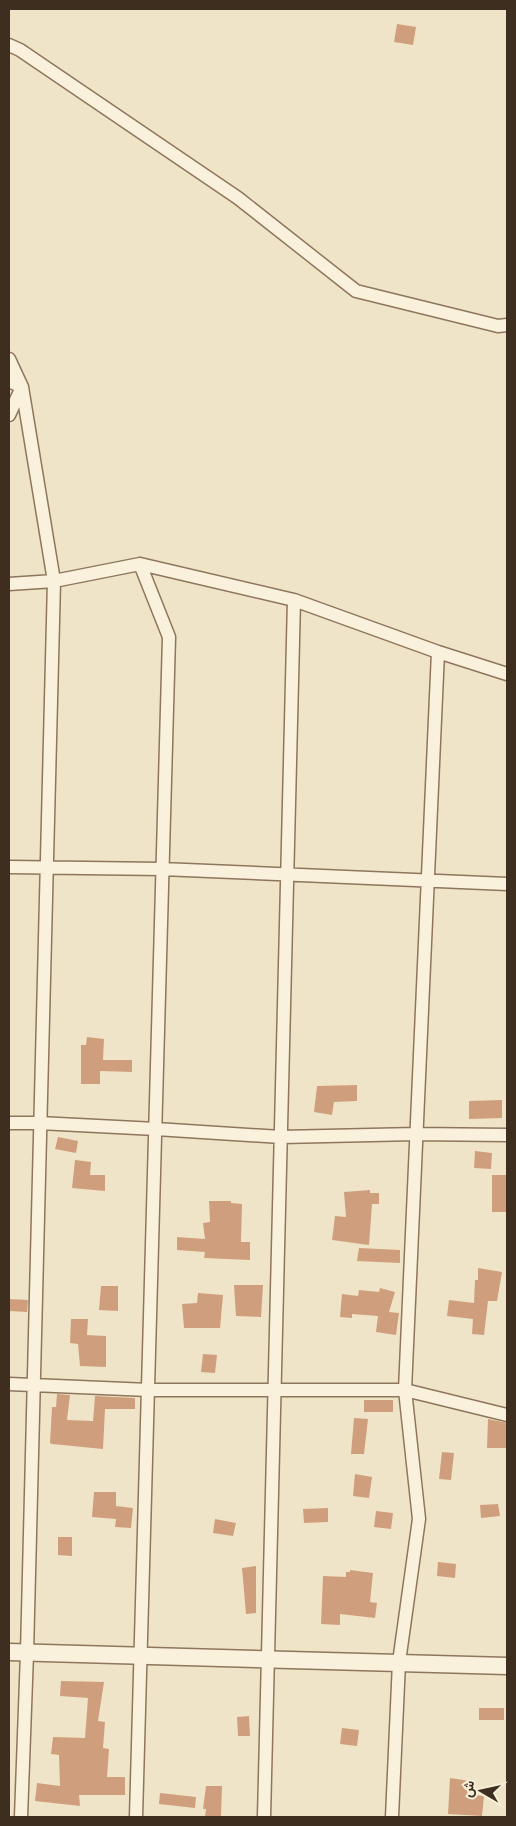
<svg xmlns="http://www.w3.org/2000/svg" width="516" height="1826" viewBox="0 0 516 1826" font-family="Georgia,Vazirmatn,serif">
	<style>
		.building { fill: #cf9f7d }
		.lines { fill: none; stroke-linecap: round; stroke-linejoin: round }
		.minor-casing { stroke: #8d765c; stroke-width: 15 }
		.tertiary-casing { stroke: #8d765c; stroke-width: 19 }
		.minor { stroke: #faf1dc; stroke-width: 12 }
		.tertiary { stroke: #faf1dc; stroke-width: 16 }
	</style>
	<rect width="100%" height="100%" fill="#f0e4c8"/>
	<path class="building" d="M 397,24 L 416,27 L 413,45 L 394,42 Z
		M 87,1037 L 104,1039 L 103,1060 L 132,1060 L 132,1072 L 100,1071 L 100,1084 L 81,1084 L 81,1045 L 86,1045 Z
		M 357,1085 L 357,1101 L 334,1102 L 332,1115 L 314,1112 L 317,1086 Z
		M 502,1100 L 502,1118 L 469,1119 L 469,1101 Z
		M 58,1137 L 78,1141 L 76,1153 L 55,1149 Z
		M 475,1151 L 492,1153 L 491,1169 L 474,1168 Z
		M 75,1160 L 91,1162 L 90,1175 L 105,1175 L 105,1191 L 72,1188 Z
		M 492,1175 L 506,1175 L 507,1212 L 492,1212 Z
		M 370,1190 L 370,1193 L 379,1193 L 379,1204 L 372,1204 L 369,1245 L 332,1240 L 335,1216 L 346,1217 L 344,1192 Z
		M 209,1201 L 231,1201 L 231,1203 L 242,1204 L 241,1242 L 250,1242 L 250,1260 L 204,1258 L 205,1252 L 177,1250 L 177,1237 L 205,1239 L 203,1223 L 210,1222 Z
		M 359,1248 L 400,1250 L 400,1263 L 357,1261 Z
		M 478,1268 L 502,1272 L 497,1301 L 488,1301 L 484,1335 L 472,1334 L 473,1319 L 447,1316 L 449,1300 L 474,1303 L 475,1280 L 478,1280 Z
		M 234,1285 L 263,1285 L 261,1317 L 236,1316 Z
		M 101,1286 L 118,1286 L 118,1311 L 99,1310 Z
		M 380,1288 L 395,1292 L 389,1312 L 399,1313 L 396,1335 L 376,1332 L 378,1316 L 352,1314 L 352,1318 L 340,1317 L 342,1294 L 358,1296 L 359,1290 L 379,1292 Z
		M 198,1293 L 223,1295 L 220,1328 L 184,1328 L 182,1304 L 197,1303 Z
		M 9,1299 L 28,1300 L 27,1312 L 9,1311 Z
		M 71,1319 L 88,1319 L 87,1335 L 106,1336 L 106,1367 L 80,1366 L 78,1344 L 70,1343 Z
		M 203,1354 L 217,1355 L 215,1373 L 201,1372 Z
		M 57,1394 L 70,1395 L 67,1420 L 93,1421 L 95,1396 L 135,1398 L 135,1409 L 105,1409 L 103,1449 L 52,1444 L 50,1443 L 52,1407 L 56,1407 Z
		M 364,1400 L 393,1400 L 393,1412 L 364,1412 Z
		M 354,1418 L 368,1419 L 364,1454 L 351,1454 Z
		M 488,1419 L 507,1423 L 507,1448 L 487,1448 Z
		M 442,1452 L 454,1453 L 451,1480 L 439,1479 Z
		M 355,1474 L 372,1477 L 369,1498 L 353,1496 Z
		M 94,1492 L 116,1492 L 116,1506 L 133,1508 L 131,1528 L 115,1527 L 116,1519 L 92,1517 Z
		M 498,1504 L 500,1516 L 481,1518 L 480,1505 Z
		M 328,1508 L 328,1522 L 304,1523 L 303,1509 Z
		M 376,1511 L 393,1513 L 391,1529 L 374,1527 Z
		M 215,1519 L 236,1523 L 233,1536 L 213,1533 Z
		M 58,1537 L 72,1537 L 72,1556 L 58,1555 Z
		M 438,1562 L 456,1564 L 455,1578 L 437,1576 Z
		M 256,1566 L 256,1613 L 246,1614 L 242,1568 Z
		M 350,1570 L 373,1573 L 370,1602 L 377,1603 L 375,1618 L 340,1614 L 340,1625 L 321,1624 L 323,1576 L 346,1577 L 346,1572 L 350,1572 Z
		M 61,1681 L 104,1682 L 98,1721 L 105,1722 L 103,1748 L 109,1749 L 107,1777 L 125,1777 L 125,1795 L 79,1795 L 80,1806 L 35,1801 L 37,1783 L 60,1786 L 59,1755 L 51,1754 L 53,1737 L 85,1738 L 88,1698 L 60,1696 Z
		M 479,1708 L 504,1708 L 504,1720 L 479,1720 Z
		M 249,1716 L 250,1736 L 238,1736 L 237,1717 Z
		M 342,1728 L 359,1730 L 357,1746 L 340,1744 Z
		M 450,1778 L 470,1781 L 468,1794 L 484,1796 L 482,1816 L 448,1814 Z
		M 206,1786 L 222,1786 L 221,1817 L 205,1817 L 206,1809 L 203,1809 Z
		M 160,1793 L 196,1797 L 195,1808 L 159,1804 Z"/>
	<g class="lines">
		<g class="minor-casing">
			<path id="minor" d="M 9,45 L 20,50 L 238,198 L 356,291 L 498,326 L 507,325
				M 9,359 L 22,387 L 9,415
				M 9,381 L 22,387 L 54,581 L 27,1653 L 21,1817
				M 9,584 L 54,581 L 140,564 L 294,600 L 438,652 L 507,674
				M 9,867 L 162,869 L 507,884
				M 9,1123 L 39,1123 L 156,1129 L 281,1137 L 416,1134 L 507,1135
				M 9,1384 L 149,1390 L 405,1390 L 507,1415
				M 136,1817 L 169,637 L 140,564
				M 264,1817 L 294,600
				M 392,1817 L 399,1662 L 419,1519 L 405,1390 L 438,652"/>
		</g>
		<g class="tertiary-casing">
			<path id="tertiary" d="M 9,1652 L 507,1666"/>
		</g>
		<use href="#minor" class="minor"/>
		<use href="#tertiary" class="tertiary"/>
	</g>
	<rect width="516" height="1826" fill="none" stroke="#3d2e20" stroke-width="20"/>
	<g transform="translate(481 1791) rotate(279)" stroke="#f7eed8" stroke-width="4" paint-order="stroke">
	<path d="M0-4L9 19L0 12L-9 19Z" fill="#3d2e20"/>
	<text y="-8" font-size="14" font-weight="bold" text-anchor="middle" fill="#3d2e20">ش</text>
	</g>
</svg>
